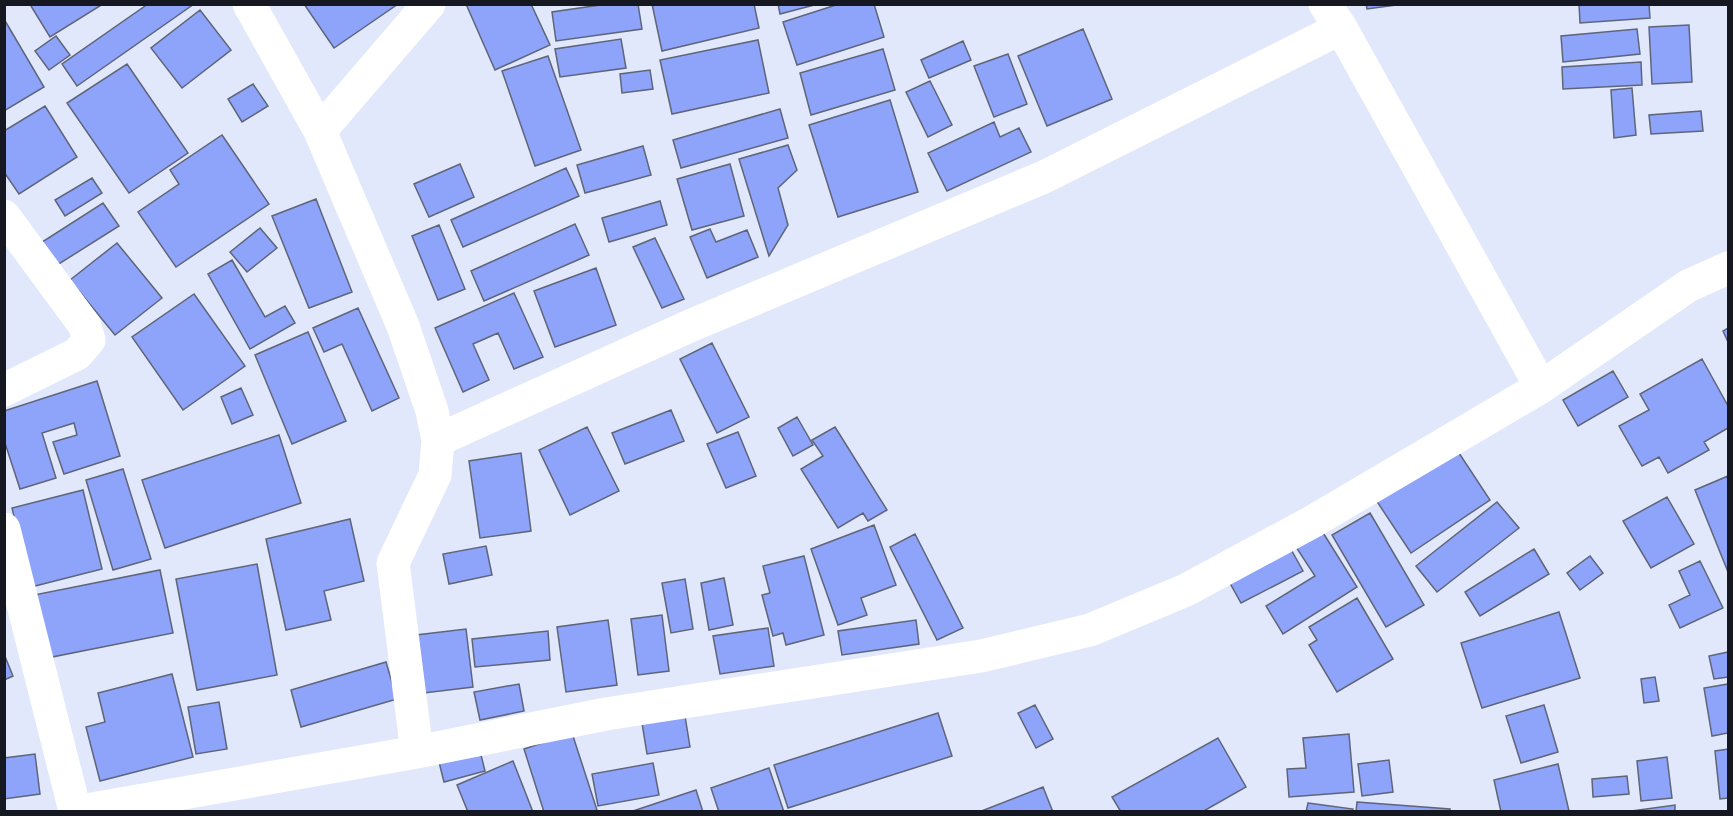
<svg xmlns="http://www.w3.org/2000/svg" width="1733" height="816" viewBox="0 0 1733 816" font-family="Overpass,sans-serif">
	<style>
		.building { fill: #8ea3fa; stroke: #5f6579; stroke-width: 1.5 }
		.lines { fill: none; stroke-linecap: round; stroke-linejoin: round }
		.minor { stroke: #fff; stroke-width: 33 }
	</style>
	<rect width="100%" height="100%" fill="#e2e8fb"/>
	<path class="building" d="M 33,4 L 103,4 L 50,37 L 31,6 Z
		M 148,4 L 194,4 L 77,86 L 62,64 Z
		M 304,4 L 398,4 L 334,48 Z
		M 466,4 L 531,4 L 550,45 L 495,70 Z
		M 607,4 L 638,4 L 642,29 L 556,41 L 552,12 Z
		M 652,4 L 754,4 L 759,28 L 662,51 Z
		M 778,4 L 818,4 L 780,14 Z
		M 839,4 L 874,4 L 884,37 L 797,65 L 783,22 Z
		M 1366,4 L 1404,4 L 1367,9 Z
		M 1579,4 L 1649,4 L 1650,18 L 1580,23 Z
		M 200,10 L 231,50 L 182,88 L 151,48 Z
		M 4,19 L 44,87 L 4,111 Z
		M 1689,25 L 1692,82 L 1652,84 L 1649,27 Z
		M 1083,29 L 1112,99 L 1047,126 L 1018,56 Z
		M 1637,29 L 1640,54 L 1563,62 L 1561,36 Z
		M 56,36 L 70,55 L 49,70 L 35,51 Z
		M 621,39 L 626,68 L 560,77 L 555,49 Z
		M 758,40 L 769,93 L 672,114 L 660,60 Z
		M 963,41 L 971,60 L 929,78 L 921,60 Z
		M 883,49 L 895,90 L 811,115 L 800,73 Z
		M 1008,54 L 1027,104 L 994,117 L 974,66 Z
		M 548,56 L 581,150 L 535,166 L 502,71 Z
		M 1641,62 L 1642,85 L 1563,89 L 1562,67 Z
		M 127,64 L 188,153 L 129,193 L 67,103 Z
		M 650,70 L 653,89 L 622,93 L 620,74 Z
		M 930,81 L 952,125 L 928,137 L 906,92 Z
		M 253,84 L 268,106 L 242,122 L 228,99 Z
		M 1632,88 L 1636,135 L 1614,138 L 1611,90 Z
		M 890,100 L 918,192 L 838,217 L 809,125 Z
		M 45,106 L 77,157 L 19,194 L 4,172 L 4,131 Z
		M 780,109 L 788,138 L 681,168 L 673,140 Z
		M 1701,111 L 1703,131 L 1651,134 L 1649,115 Z
		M 994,122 L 1000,137 L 1019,128 L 1031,152 L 947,191 L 928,153 Z
		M 222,135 L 269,204 L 176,267 L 138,212 L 179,184 L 170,170 Z
		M 788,145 L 797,170 L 778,188 L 788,225 L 769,256 L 739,159 Z
		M 643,146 L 651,175 L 585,193 L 577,165 Z
		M 460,164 L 474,197 L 429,217 L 414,184 Z
		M 730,164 L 744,216 L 692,230 L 677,179 Z
		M 566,168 L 579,196 L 463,247 L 451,220 Z
		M 92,178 L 102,193 L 65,216 L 55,200 Z
		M 316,199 L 352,292 L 309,308 L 272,216 Z
		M 660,201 L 667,225 L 609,242 L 602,218 Z
		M 103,203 L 119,226 L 54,267 L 39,244 Z
		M 575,224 L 589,255 L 484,301 L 471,271 Z
		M 439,225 L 465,289 L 438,300 L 412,236 Z
		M 260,228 L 277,248 L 247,272 L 230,252 Z
		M 710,229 L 716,242 L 747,230 L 758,257 L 707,278 L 690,237 Z
		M 655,238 L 684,299 L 662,308 L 633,247 Z
		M 117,243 L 162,298 L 115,335 L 70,280 Z
		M 232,260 L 265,317 L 285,306 L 295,323 L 250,349 L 208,274 Z
		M 596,268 L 616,325 L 555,347 L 534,291 Z
		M 514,293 L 543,357 L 514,369 L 498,333 L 473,344 L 489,380 L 463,392 L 435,328 Z
		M 194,294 L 245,366 L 183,410 L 132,337 Z
		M 358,308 L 399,398 L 372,411 L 342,344 L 324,352 L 313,328 Z
		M 1728,328 L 1728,342 L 1723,331 Z
		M 308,332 L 346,421 L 292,444 L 255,355 Z
		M 712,343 L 749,417 L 717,433 L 680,359 Z
		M 1702,359 L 1728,406 L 1728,428 L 1704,442 L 1709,450 L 1668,473 L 1659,457 L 1642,466 L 1619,426 L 1649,410 L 1640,394 Z
		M 1613,371 L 1628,397 L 1578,426 L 1563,400 Z
		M 97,381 L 120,456 L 64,474 L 53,442 L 77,435 L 74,423 L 42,433 L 56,478 L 20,489 L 4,440 L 4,411 Z
		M 241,388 L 253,415 L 232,424 L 221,397 Z
		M 671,410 L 684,441 L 625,464 L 612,433 Z
		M 797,417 L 813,445 L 793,456 L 778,428 Z
		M 587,427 L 619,491 L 570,515 L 539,450 Z
		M 835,427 L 887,510 L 868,521 L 863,513 L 838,528 L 801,469 L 823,456 L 812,440 Z
		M 738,432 L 756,476 L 726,488 L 707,444 Z
		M 279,435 L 301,503 L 165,548 L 142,480 Z
		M 1455,447 L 1490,500 L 1411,553 L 1376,500 Z
		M 521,453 L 531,531 L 480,538 L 469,461 Z
		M 123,469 L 151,559 L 113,570 L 86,480 Z
		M 1728,476 L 1728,572 L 1695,490 Z
		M 83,490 L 102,569 L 31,587 L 12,508 Z
		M 1667,497 L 1694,544 L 1651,568 L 1623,521 Z
		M 1497,502 L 1519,528 L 1437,592 L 1416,566 Z
		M 1370,513 L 1424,605 L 1386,627 L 1332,535 Z
		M 350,519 L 364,581 L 324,591 L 331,620 L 286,630 L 266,539 Z
		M 874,525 L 896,585 L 861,598 L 867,615 L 838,625 L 811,549 Z
		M 1322,531 L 1357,587 L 1283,634 L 1266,606 L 1315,576 L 1296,547 Z
		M 915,534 L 963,628 L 937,640 L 890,547 Z
		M 1288,544 L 1303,571 L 1241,603 L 1226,576 Z
		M 486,546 L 492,575 L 449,584 L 443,554 Z
		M 1534,549 L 1549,574 L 1480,616 L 1465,592 Z
		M 804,556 L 824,635 L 786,645 L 783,633 L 773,636 L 762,595 L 770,593 L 763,566 Z
		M 1590,556 L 1603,573 L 1580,590 L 1567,573 Z
		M 1700,561 L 1723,608 L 1680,628 L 1669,605 L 1690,595 L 1679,571 Z
		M 257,564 L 277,675 L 197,690 L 176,579 Z
		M 160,570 L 173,633 L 47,658 L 34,595 Z
		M 724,578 L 733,625 L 709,630 L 701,583 Z
		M 685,579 L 693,629 L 671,633 L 662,583 Z
		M 1357,598 L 1393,659 L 1337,692 L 1309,645 L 1317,640 L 1309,627 Z
		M 1559,612 L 1580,678 L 1482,708 L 1461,643 Z
		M 662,615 L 669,671 L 638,675 L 631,619 Z
		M 608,620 L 617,685 L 566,692 L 557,627 Z
		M 916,620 L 919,644 L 842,655 L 838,631 Z
		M 768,628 L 774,666 L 720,674 L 713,636 Z
		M 466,629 L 473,687 L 424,693 L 416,635 Z
		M 548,631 L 550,660 L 475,667 L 472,639 Z
		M 1728,652 L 1728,677 L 1714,679 L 1709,656 Z
		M 4,654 L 13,676 L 4,680 Z
		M 386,662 L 397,699 L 301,727 L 291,690 Z
		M 172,674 L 193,757 L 100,781 L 86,727 L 105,722 L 98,693 Z
		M 1655,677 L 1659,701 L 1644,703 L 1641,679 Z
		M 519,684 L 524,711 L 480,720 L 474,692 Z
		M 1728,684 L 1728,733 L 1712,736 L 1704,688 Z
		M 219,702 L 227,749 L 196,754 L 188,707 Z
		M 1035,705 L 1053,739 L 1036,748 L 1018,713 Z
		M 1544,705 L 1558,752 L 1521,763 L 1506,716 Z
		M 938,713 L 952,756 L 788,808 L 774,765 Z
		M 685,716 L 690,747 L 647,754 L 642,723 Z
		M 572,733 L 597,810 L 591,812 L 544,812 L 524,749 Z
		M 1349,734 L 1354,792 L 1289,797 L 1287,769 L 1306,768 L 1303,738 Z
		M 1218,738 L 1246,787 L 1202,812 L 1121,812 L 1112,797 Z
		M 1728,749 L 1728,798 L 1720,799 L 1715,751 Z
		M 480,751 L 485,771 L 444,782 L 439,762 Z
		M 35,754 L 40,794 L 4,799 L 4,758 Z
		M 1667,757 L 1672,798 L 1641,801 L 1637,761 Z
		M 1389,760 L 1393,792 L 1362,796 L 1358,764 Z
		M 513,761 L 533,812 L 468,812 L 457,785 Z
		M 653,763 L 659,795 L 598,806 L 592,774 Z
		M 1558,764 L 1569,811 L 1501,812 L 1494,780 Z
		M 769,768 L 784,812 L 719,812 L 711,788 Z
		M 1627,776 L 1629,794 L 1593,797 L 1592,779 Z
		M 1043,787 L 1053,812 L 979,812 Z
		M 696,790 L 703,812 L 630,812 Z
		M 1357,802 L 1450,809 L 1450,812 L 1356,812 Z
		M 1308,803 L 1353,809 L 1352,812 L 1306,812 Z
		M 1675,805 L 1675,812 L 1624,812 Z"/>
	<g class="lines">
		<path class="minor" d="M 249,4 L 320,131 L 403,326 L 432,411 L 438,440 L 435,475 L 393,563 L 417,752
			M 1325,4 L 1341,28 L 1541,387
			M 320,131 L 429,4
			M 4,216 L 85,326 L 89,340 L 77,354 L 4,390
			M 438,440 L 692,325 L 1044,177 L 1341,28
			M 4,529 L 75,811
			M 75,812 L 417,752 L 606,714 L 981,656 L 1090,630 L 1186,590 L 1312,522 L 1541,387 L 1688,286 L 1728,268"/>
	</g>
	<rect width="1733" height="816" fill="none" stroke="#161821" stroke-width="12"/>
</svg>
